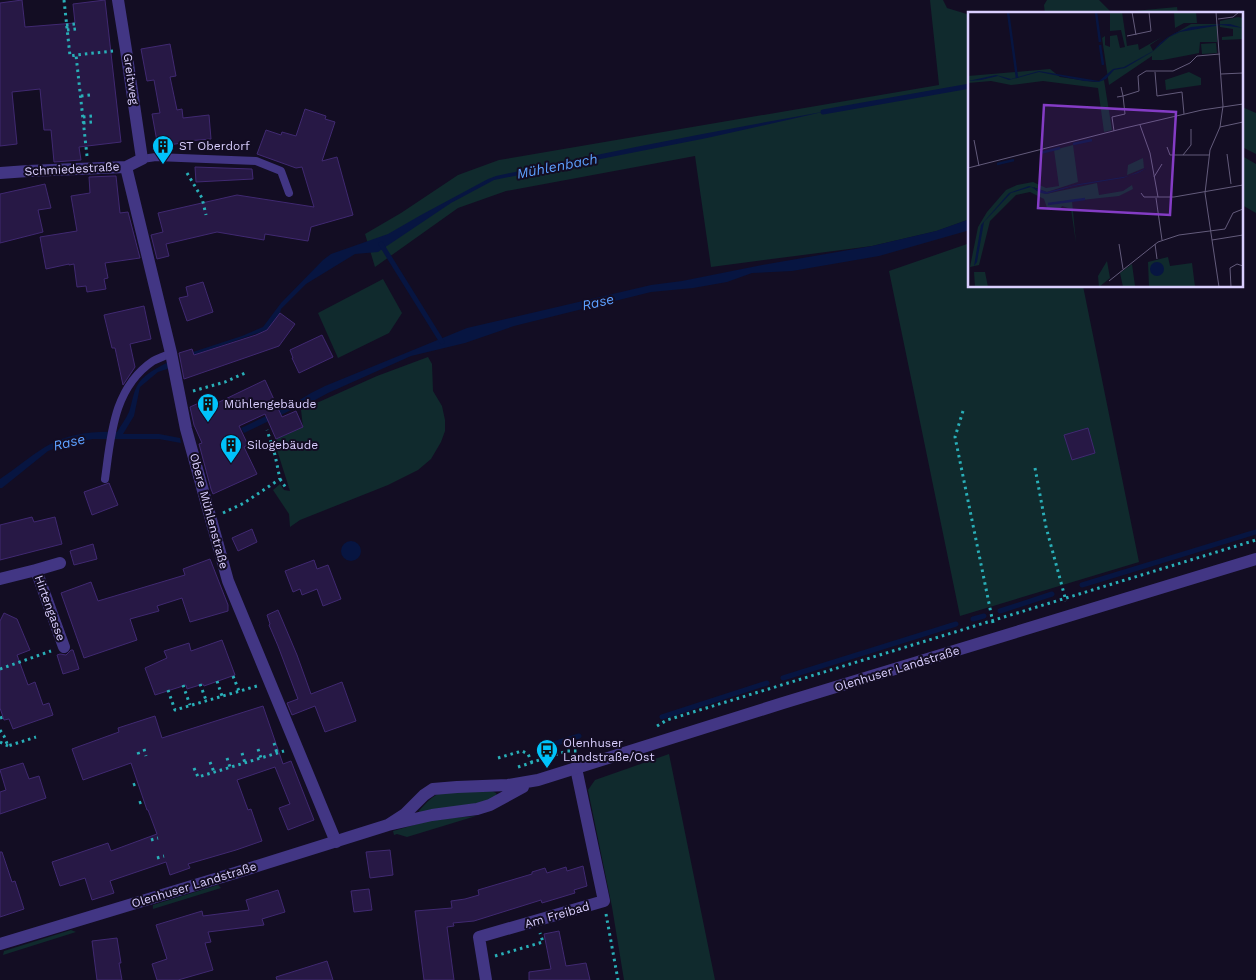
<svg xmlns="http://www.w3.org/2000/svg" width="1256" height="980" viewBox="0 0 1256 980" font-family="'Work Sans',sans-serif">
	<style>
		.green { fill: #102a2d }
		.water { fill: #071541 }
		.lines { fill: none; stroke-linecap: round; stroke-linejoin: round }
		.stream { stroke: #071541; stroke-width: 5 }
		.building { fill: #271845; stroke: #402971 }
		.path { stroke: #29afb8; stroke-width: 3; stroke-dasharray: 2.5 4; stroke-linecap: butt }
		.service { stroke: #423684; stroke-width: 8 }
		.minor { stroke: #423684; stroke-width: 12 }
		.tertiary { stroke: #423684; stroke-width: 12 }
		.labels { text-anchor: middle; stroke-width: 4; stroke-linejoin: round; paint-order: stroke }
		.street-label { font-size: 12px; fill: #dacfff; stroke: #130d23 }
		.poi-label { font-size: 12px; fill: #dacfff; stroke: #130d23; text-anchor: start }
		.water-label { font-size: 14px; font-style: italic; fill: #5da0ff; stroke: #130d23 }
		.inset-river { fill: none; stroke: #071541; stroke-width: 2.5 }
		.inset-road { fill: none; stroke: #635b7b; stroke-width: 1 }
		.view { fill: #843cc5; fill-opacity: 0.15; stroke: #843cc5; stroke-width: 2.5 }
		.inset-edge { fill: none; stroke: #dacfff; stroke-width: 2.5 }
	</style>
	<rect width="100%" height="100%" fill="#130d23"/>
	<path class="green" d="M 930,0 L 943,0 L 947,8 L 970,15 L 970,219 L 937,231 L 872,246 L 711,267 L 695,156 L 506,191 L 458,208 L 375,267 L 365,234 L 401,213 L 458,175 L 499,160 L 939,85 Z
		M 1047,0 L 1099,0 L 1112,13 L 1177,7 L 1178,14 L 1045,14 L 1044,5 Z
		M 1242,107 L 1256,113 L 1256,154 L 1242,147 Z
		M 1242,156 L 1256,164 L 1256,213 L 1242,205 Z
		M 970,243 L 970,286 L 1083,286 L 1139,562 L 960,616 L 889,271 Z
		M 383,279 L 402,313 L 389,333 L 338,358 L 318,313 Z
		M 428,357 L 432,364 L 433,391 L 442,406 L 445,420 L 445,431 L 441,442 L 431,459 L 418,470 L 388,485 L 300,520 L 290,527 L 289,514 L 273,490 L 280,484 L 284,490 L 290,491 L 277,450 L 276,439 L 303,427 L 301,410 L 377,376 Z
		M 669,754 L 715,980 L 624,980 L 612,907 L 588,790 L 595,780 Z
		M 492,791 L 496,793 L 497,796 L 481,803 L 419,813 L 419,811 C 426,803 432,796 442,792 Z
		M 476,816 L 407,837 L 397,834 L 394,835 L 393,831 L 428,821 L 451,818 Z
		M 218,885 L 221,888 L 153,909 L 153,905 Z
		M 71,930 L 76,932 L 3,955 L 4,951 Z"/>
	<path class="water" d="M 827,111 L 707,138 L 494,180 L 451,203 L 378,252 L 355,254 L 306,284 L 281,309 L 280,313 L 267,330 L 194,355 L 193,352 L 242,336 L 263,327 L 281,303 L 323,260 L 331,254 L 388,234 L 421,215 L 488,179 L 496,176 C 606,152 716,131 827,111 Z
		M 970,219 L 970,230 L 879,256 L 792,271 L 752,273 L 727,282 L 693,288 L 651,292 L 514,326 L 465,343 L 411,356 L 328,393 L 302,407 L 295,408 L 279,416 L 244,433 L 241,428 L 298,401 L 311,393 L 325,386 L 467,328 L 651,285 L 682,281 L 762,265 L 872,246 L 936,231 Z
		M 168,362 L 170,368 L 158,372 L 140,387 L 134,416 L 123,434 L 159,434 L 180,438 L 181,443 L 159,439 L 93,439 L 70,443 L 48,451 L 2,488 L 0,488 L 0,479 C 15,469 29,457 45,447 C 67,434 92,431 117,432 C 121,425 126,419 129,412 C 133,401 133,388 142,379 C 149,372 159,367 168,362 Z
		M341 551a10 10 0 1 1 20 0a10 10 0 1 1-20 0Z"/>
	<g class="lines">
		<path class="stream" d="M 823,112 L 970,86
			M 381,244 L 442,342
			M 1082,585 L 1256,532
			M 1000,611 L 1052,594
			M 973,619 L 984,616
			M 783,678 L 956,624
			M 662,717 L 767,683
			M 541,748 L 579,736"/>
	</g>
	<path class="building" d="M 22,0 L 25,27 L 75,23 L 73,4 L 105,0 L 121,142 L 79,147 L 81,160 L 54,162 L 51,130 L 44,130 L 40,89 L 12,92 L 17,144 L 0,146 L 0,3 Z
		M 170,44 L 176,76 L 170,77 L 177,110 L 182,109 L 183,118 L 209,115 L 211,139 L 187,141 L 187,142 L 158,147 L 152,114 L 160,113 L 154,80 L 147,81 L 141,49 Z
		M 305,109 L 326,116 L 325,119 L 335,122 L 322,161 L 337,157 L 353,215 L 311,227 L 308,241 L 265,234 L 264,240 L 217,232 L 166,244 L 169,256 L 157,259 L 151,235 L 163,232 L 158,213 L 237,195 L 314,207 L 302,167 L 296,168 L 257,154 L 266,130 L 281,135 L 282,132 L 296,136 Z
		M 195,167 L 252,169 L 253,179 L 196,182 Z
		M 114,176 L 116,176 L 120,213 L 128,212 L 140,258 L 105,263 L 108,278 L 104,279 L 106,289 L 87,292 L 86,286 L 77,287 L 74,264 L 69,265 L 69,264 L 46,269 L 40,237 L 77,231 L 71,196 L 90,193 L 89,177 Z
		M 45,184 L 51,208 L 38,210 L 43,232 L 0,243 L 0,194 Z
		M 203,282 L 213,312 L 187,321 L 179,298 L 188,296 L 186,287 Z
		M 144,306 L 151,339 L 130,344 L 135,367 L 123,385 L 115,348 L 112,348 L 104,315 Z
		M 280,313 L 295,324 L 279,346 L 184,379 L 179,353 L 192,349 L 194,355 L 256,335 L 267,330 Z
		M 322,335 L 333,357 L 299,373 L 292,358 L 293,358 L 290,350 Z
		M 265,380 L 282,417 L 296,411 L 303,427 L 276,439 L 265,414 L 239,426 L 248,445 L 244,447 L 257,474 L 213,494 L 211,489 L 199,444 L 202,443 L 194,425 L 190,407 L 208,399 L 210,403 L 214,402 L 215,404 Z
		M 1088,428 L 1095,453 L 1072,460 L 1064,435 Z
		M 109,483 L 118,505 L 92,515 L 84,492 Z
		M 32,517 L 34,522 L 55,517 L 62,544 L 0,560 L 0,525 Z
		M 252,529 L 257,542 L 238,551 L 232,538 Z
		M 93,544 L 97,559 L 74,565 L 70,551 Z
		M 210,559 L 228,605 L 228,611 L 190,622 L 182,598 L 157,606 L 159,611 L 130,619 L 137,640 L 84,658 L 61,593 L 91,582 L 98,601 L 185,575 L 183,569 Z
		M 314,560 L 317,569 L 328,565 L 341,599 L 323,606 L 317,589 L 302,595 L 300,589 L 293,592 L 285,571 Z
		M 278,610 L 297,655 L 311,694 L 342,682 L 356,721 L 325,732 L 315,706 L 292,715 L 287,703 L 298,699 L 278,646 L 269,625 L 270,624 L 267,615 Z
		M 4,613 L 17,619 L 30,650 L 17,655 L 28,685 L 35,682 L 43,705 L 49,703 L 53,715 L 13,729 L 9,719 L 4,720 L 0,708 L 0,621 Z
		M 222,640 L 235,675 L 204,686 L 203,684 L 187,689 L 186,685 L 155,695 L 145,668 L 167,658 L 164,651 L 189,643 L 191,651 Z
		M 71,650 L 73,650 L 79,669 L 63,674 L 57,655 L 60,654 L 66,655 Z
		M 263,706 L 283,764 L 291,761 L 314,820 L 288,830 L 279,808 L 290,804 L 275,767 L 237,780 L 248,810 L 251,809 L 262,841 L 236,850 L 188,864 L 190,868 L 170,875 L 166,862 L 110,881 L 114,893 L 92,900 L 85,878 L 60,886 L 52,862 L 108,843 L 111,851 L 157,834 L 148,810 L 147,810 L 131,763 L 83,780 L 72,749 L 119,732 L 118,728 L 155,716 L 162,738 Z
		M 23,763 L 29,779 L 39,776 L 46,798 L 0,814 L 0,792 L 6,790 L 0,770 Z
		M 390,850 L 393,875 L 370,878 L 366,852 Z
		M 0,852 L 2,852 L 12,882 L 15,881 L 24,909 L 0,917 Z
		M 583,866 L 587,886 L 574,890 L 575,893 L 542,903 L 541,900 L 474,921 L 453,923 L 454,926 L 447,927 L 454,980 L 424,980 L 415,911 L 452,908 L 451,901 L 465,899 L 479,895 L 478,890 L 532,874 L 532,872 L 545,868 L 547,873 L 566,867 L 567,871 Z
		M 369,889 L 372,910 L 354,912 L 351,891 Z
		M 278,890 L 285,912 L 262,919 L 264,925 L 208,932 L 211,942 L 205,943 L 213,970 L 178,980 L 157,980 L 152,964 L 167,959 L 156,925 L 202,911 L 203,916 L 249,910 L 246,900 Z
		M 559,931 L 566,966 L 586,963 L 590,980 L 529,980 L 529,972 L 551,969 L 544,934 Z
		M 117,938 L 121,963 L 119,963 L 122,980 L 97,980 L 92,941 Z
		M 327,961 L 333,980 L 277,980 L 276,977 Z"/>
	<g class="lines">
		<path class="path" d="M 64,0 L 70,56 L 76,55
			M 66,25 L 75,24
			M 67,30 L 76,29
			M 81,96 L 90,95
			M 83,117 L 93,116
			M 83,123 L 93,122
			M 87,156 L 76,55 L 113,51
			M 187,173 L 202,198 L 206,215
			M 193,391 L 225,382 L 245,373
			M 963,411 L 955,437 L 993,623
			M 1035,468 L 1046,527 L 1066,601
			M 280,479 L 286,488 L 288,487
			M 223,513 L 244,503 L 280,479 L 275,455 L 267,430
			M 0,669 L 51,651
			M 233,676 L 239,691
			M 217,681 L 222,696
			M 200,684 L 206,700
			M 183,685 L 190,705
			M 168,690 L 175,710 L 257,686
			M 0,718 L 3,717
			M 657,726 L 667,720 L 1256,540
			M 0,730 L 4,736 L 8,746 L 36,737
			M 0,742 L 8,746
			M 274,743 L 277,753
			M 144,749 L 146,756
			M 258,749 L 261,758
			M 138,752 L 140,758
			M 242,753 L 245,763
			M 227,758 L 230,767
			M 498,758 L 522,751 L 528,754 L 532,763
			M 210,762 L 214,772
			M 518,767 L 567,751 L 577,751
			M 194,768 L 198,777 L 284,751
			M 133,785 L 138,783
			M 139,803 L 144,801
			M 151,840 L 158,838
			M 157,858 L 164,856
			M 606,914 L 618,980
			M 495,956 L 543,942 L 540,933"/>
		<path class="service" d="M 142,159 L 156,157 L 256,161 L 281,171 L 289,193
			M 105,479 C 111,436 113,388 153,361 C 159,358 165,356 171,353"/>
		<path class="minor" d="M 126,167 L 171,353 L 186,429 L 228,581 L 336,842
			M 0,173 L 28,171 L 126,167 L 142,159 L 126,50 L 118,0
			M 36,570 L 60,563
			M 0,579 L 36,570 L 64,647
			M 486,980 L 479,937 L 604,901 L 576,768"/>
		<path class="tertiary" d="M 388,825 L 405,814 L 424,795 L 433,789 L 457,787 L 508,785 L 538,780 L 783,703 L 1256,559
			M 0,944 L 235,873 L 388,825 L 432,815 L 477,809 L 490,805 L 523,787"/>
	</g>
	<defs>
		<g id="building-pin" transform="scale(1.125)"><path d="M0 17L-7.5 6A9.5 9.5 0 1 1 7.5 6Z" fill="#00c2fa" stroke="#130d23"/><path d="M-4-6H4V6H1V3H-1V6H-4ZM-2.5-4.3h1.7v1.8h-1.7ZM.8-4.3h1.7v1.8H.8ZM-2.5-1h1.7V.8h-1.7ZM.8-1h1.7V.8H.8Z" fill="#111"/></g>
		<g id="bus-pin" transform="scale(1.125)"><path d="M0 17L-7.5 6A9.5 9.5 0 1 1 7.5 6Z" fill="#00c2fa" stroke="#130d23"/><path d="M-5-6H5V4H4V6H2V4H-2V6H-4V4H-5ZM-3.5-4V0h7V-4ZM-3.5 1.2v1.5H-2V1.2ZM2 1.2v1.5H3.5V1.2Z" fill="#111"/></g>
	</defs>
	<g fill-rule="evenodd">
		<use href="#building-pin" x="163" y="146"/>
		<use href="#building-pin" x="208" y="404"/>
		<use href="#building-pin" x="231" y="445"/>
		<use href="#bus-pin" x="547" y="750"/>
	</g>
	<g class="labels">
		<g class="street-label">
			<text transform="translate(131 79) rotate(82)" y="4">Greitweg</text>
			<text transform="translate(72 169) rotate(-3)" y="4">Schmiedestraße</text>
			<text transform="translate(209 511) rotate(75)" y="4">Obere Mühlenstraße</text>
			<text transform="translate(50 608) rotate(70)" y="4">Hirtengasse</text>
			<text transform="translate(897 669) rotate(-17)" y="4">Olenhuser Landstraße</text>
			<text transform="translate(194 885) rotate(-17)" y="4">Olenhuser Landstraße</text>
			<text transform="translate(557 915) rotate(-16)" y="4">Am Freibad</text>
		</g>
		<g class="poi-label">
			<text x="179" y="150">ST Oberdorf</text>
			<text x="224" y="408">Mühlengebäude</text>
			<text x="247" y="449">Silogebäude</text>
			<text x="563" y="747">Olenhuser<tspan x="563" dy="14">Landstraße/Ost</tspan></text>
		</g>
		<g class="water-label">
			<text transform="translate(557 166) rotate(-11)" y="5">Mühlenbach</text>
			<text transform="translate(598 302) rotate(-13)" y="5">Rase</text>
			<text transform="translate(69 442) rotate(-14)" y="5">Rase</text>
		</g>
	</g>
	<g transform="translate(968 12)">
		<rect width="275" height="275" fill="#130d23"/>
		<path d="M 142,0 L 154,0 L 159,34 L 170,32 L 171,38 L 194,25 L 182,33 L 185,39 L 201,25 L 223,12 L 250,12 L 249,30 L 232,30 L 231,41 L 226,42 L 195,48 L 184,48 L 184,44 L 141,73 L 134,26 L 137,24 L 137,33 L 142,35 L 142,24 L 149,23 L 152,36 L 157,35 L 153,18 L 142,19 ZM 206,0 L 228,0 L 229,11 L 216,11 L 207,16 ZM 270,5 L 275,6 L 275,27 L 254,28 L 254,25 L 265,24 L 265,17 L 252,15 L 252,9 ZM 248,31 L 249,41 L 234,42 L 233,32 ZM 82,57 L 92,65 L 127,70 L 136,68 L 144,118 L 136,120 L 130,76 L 75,69 L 43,73 L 23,69 L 0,71 L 0,64 ZM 221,60 L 233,66 L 233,73 L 198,78 L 197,68 ZM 105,133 L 110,170 L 79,180 L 65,175 L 69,179 L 78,182 L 129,171 L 131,183 L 155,179 L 164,173 L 165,177 L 151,184 L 104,189 L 108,231 L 103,197 L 94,194 L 92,198 L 79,196 L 76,187 L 62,180 L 48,183 L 22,209 L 11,253 L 2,255 L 10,215 L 19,200 L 38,178 L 49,173 L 65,170 L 78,176 L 91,174 L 86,138 ZM 175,146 L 176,156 L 159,163 L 160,153 ZM 200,245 L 202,254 L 224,251 L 227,275 L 181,275 L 180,250 ZM 139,249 L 142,266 L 131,275 L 130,264 ZM 164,252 L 167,274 L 155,275 L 152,261 ZM 6,260 L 17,260 L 20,275 L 7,275 Z" fill="#102a2d"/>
		<path d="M 255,12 L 262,12 L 275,16 L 253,13 L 212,20 L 201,25 L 184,40 L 157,56 L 146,58 L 138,67 L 131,70 L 116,69 L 71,60 L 41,68 L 30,64 L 13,68 L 0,69 L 28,63 L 43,67 L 71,59 L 131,69 L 145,57 L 156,55 L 185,39 L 192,31 L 200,25 L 207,21 L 223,15 ZM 179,156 L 170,161 L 155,166 L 105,174 L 78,182 L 73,181 L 63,175 L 43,181 L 16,210 L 9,250 L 6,254 L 13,213 L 41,181 L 61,174 L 79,180 L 111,172 L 161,164 ZM182 257a7 7 0 1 1 14 0a7 7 0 1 1-14 0Z" fill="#071541"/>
		<path class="inset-river" d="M 40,0 L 49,66M 128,0 L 132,30M 132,33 L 135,53M 105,132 L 124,128M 72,141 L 92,136M 29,152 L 46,148M 80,192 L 117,187"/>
		<path class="inset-road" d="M 164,0 L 168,23M 248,0 L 255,94 L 252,115 L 242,138 L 237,181 L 251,275M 250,7 L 265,5 L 271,0M 159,24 L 183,19 L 181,0M 187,60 L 189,84 L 214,80 L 216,102M 253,62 L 275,61M 149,85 L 155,84 L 153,75M 172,113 L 182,141 L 190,185M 252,115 L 275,110M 146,119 L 144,105 L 157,102 L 155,84 L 171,79 L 170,64 L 178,59 L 205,59 L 222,51 L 229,44 L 252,42M 6,128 L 11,154M 199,135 L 202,143 L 241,143M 259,142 L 263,172M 215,143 L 223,133 L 223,117M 0,156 L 157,116 L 234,98 L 275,92M 186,165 L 194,152M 173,181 L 176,185 L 206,185 L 275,173M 188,186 L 194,228M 244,228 L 275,223M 151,232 L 155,257M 187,232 L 189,247M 141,269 L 190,230 L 211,223 L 257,217 L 265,201 L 275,197M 263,275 L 262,256 L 269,252 L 275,254"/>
		<path class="view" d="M 76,93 L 208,100 L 202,203 L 70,196 Z"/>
		<rect width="275" height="275" class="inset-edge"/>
	</g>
</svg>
